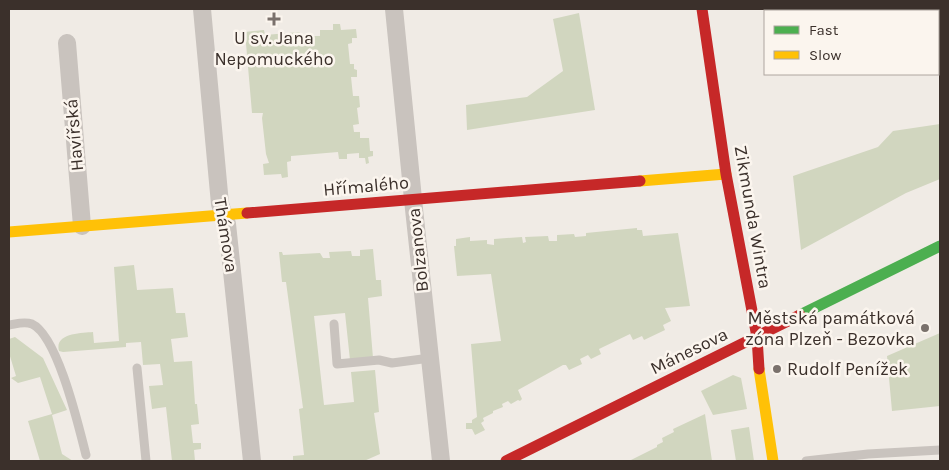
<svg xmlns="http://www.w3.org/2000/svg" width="949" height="470" viewBox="0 0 949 470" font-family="Karla,sans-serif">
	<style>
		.green { fill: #d1d6bf }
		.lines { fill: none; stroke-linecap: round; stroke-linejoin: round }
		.lane { stroke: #c9c3be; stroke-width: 9 }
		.street { stroke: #c9c3be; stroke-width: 18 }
		.fast { stroke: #4caf50; stroke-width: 11 }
		.slow { stroke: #ffc107; stroke-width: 11 }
		.jam { stroke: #c62828; stroke-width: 11 }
		.poi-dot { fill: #7a716c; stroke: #fbf5ee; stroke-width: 2 }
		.labels { text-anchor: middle; stroke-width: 5; stroke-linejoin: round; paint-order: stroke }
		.poi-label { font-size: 18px; fill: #3b302b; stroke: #fbf5ee }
		.street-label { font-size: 18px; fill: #3b302b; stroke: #fbf5ee }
	</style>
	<rect width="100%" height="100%" fill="#f0ebe5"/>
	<path class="green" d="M 579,13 L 595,110 L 467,130 L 466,105 L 527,97 L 563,71 L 553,19 Z
		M 333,24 L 340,24 L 341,30 L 356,29 L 357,38 L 352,38 L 352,43 L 348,44 L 350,64 L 354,64 L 354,69 L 357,70 L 357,77 L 351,77 L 353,96 L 359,96 L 360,107 L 357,108 L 359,124 L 353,125 L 354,132 L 360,132 L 360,138 L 369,138 L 370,151 L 373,151 L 373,156 L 368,157 L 369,163 L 366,164 L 365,158 L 359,158 L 359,153 L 347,154 L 347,159 L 339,159 L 338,152 L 291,156 L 291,161 L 287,162 L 288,177 L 282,178 L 281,174 L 264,175 L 263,164 L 269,163 L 266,154 L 262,118 L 263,113 L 252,113 L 245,32 L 264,30 L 265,35 L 300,32 L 301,36 L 320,36 L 320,30 L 333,30 Z
		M 940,124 L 940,179 L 906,193 L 801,250 L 793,176 L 878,147 L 893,131 Z
		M 637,228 L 637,230 L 642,230 L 643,236 L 678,233 L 690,306 L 665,308 L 671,321 L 663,325 L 665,330 L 644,340 L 642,336 L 633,340 L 630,334 L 599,349 L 601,354 L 591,359 L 588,355 L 580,359 L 582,364 L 569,370 L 566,365 L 563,365 L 518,390 L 522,399 L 520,401 L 518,400 L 511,404 L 508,401 L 502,404 L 503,407 L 493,411 L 493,413 L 483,418 L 484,421 L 481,423 L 485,430 L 475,435 L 472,429 L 466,429 L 466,423 L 472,423 L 472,420 L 477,417 L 471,344 L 501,341 L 491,274 L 457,276 L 454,246 L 456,246 L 456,239 L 470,237 L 470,241 L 487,240 L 487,244 L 494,245 L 494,239 L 522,237 L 523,243 L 526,242 L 525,237 L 548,236 L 549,241 L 557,241 L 557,235 L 574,234 L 575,237 L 586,236 L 586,233 Z
		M 373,249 L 376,280 L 381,280 L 382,296 L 368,298 L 373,358 L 350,360 L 345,313 L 314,316 L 324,405 L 354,402 L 351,372 L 375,370 L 379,412 L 374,413 L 380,454 L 364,461 L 293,461 L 293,456 L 304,455 L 299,409 L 303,408 L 286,282 L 282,282 L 279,252 L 282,252 L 283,255 L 320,253 L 323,258 L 330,258 L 329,252 L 351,251 L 352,256 L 360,256 L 360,250 Z
		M 134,265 L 137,290 L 173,288 L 176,313 L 185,313 L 188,337 L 171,339 L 174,362 L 192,361 L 195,404 L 197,404 L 199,424 L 191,425 L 193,443 L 201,443 L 201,449 L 194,450 L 195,461 L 172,461 L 166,407 L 152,409 L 149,386 L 163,385 L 160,364 L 143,365 L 141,342 L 126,343 L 126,347 L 63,352 L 59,351 C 54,333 82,333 93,332 L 94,343 L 119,341 L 114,267 Z
		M 940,333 L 940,406 L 892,411 L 887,356 Z
		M 15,337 L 43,358 L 67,410 L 52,415 L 62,454 L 73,461 L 40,461 L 28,421 L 52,414 L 40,377 L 18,383 L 11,378 L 16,376 L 9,353 L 9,339 Z
		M 733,375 L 741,378 L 747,409 L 713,415 L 701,391 Z
		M 705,414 L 712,461 L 629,461 L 657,447 L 657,445 L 663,442 L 662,438 L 674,432 L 673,429 Z
		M 749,427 L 754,461 L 736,461 L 731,430 Z"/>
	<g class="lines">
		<path class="lane" d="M 334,324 L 337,364 L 379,360 L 392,363 L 430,358
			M 9,325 C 16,324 24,321 32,324 C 58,336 79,428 86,455
			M 137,368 L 146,461
			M 806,461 L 868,454 L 940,450"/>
		<path class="street" d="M 202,9 L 220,204 L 227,224 L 252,461
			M 394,9 L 414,209 L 441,461
			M 67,43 L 82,226"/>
		<path class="fast" d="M 800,315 L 940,246"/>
		<path class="slow" d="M 640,181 L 726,174
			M 9,232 L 247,213
			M 759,369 L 773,461"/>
		<path class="jam" d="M 702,9 L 726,174 L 757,337 L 759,369
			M 247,213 L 640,181
			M 506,461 L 800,315"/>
	</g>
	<g class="poi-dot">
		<path d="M271.5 11.5h5v5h5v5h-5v5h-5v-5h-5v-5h5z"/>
		<circle cx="925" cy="328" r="5"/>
		<circle cx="777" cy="369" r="5"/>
	</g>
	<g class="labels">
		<g class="poi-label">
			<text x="274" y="44">U sv. Jana<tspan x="274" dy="21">Nepomuckého</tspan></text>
			<text x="915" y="324" text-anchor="end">Městská památková<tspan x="915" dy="21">zóna Plzeň - Bezovka</tspan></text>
			<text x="787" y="375" text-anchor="start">Rudolf Penížek</text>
		</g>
		<g class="street-label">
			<text transform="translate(74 135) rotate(-95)" y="6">Havířská</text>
			<text transform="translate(366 186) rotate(-5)" y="6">Hřímalého</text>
			<text transform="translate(753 217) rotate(80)" y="6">Zikmunda Wintra</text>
			<text transform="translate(226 235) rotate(81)" y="6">Thámova</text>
			<text transform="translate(418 250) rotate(-96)" y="6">Bolzanova</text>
			<text transform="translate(689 351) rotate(-26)" y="6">Mánesova</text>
		</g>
	</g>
	<rect width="949" height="470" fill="none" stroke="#3b302b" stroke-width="20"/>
	<rect x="764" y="10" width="175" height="65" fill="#fbf5ee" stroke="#aea6a0"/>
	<rect x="774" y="26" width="25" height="8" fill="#4caf50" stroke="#aea6a0"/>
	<text x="809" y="35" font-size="15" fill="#3b302b">Fast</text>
	<rect x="774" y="51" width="25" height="8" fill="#ffc107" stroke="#aea6a0"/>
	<text x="809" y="60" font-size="15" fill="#3b302b">Slow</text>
</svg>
